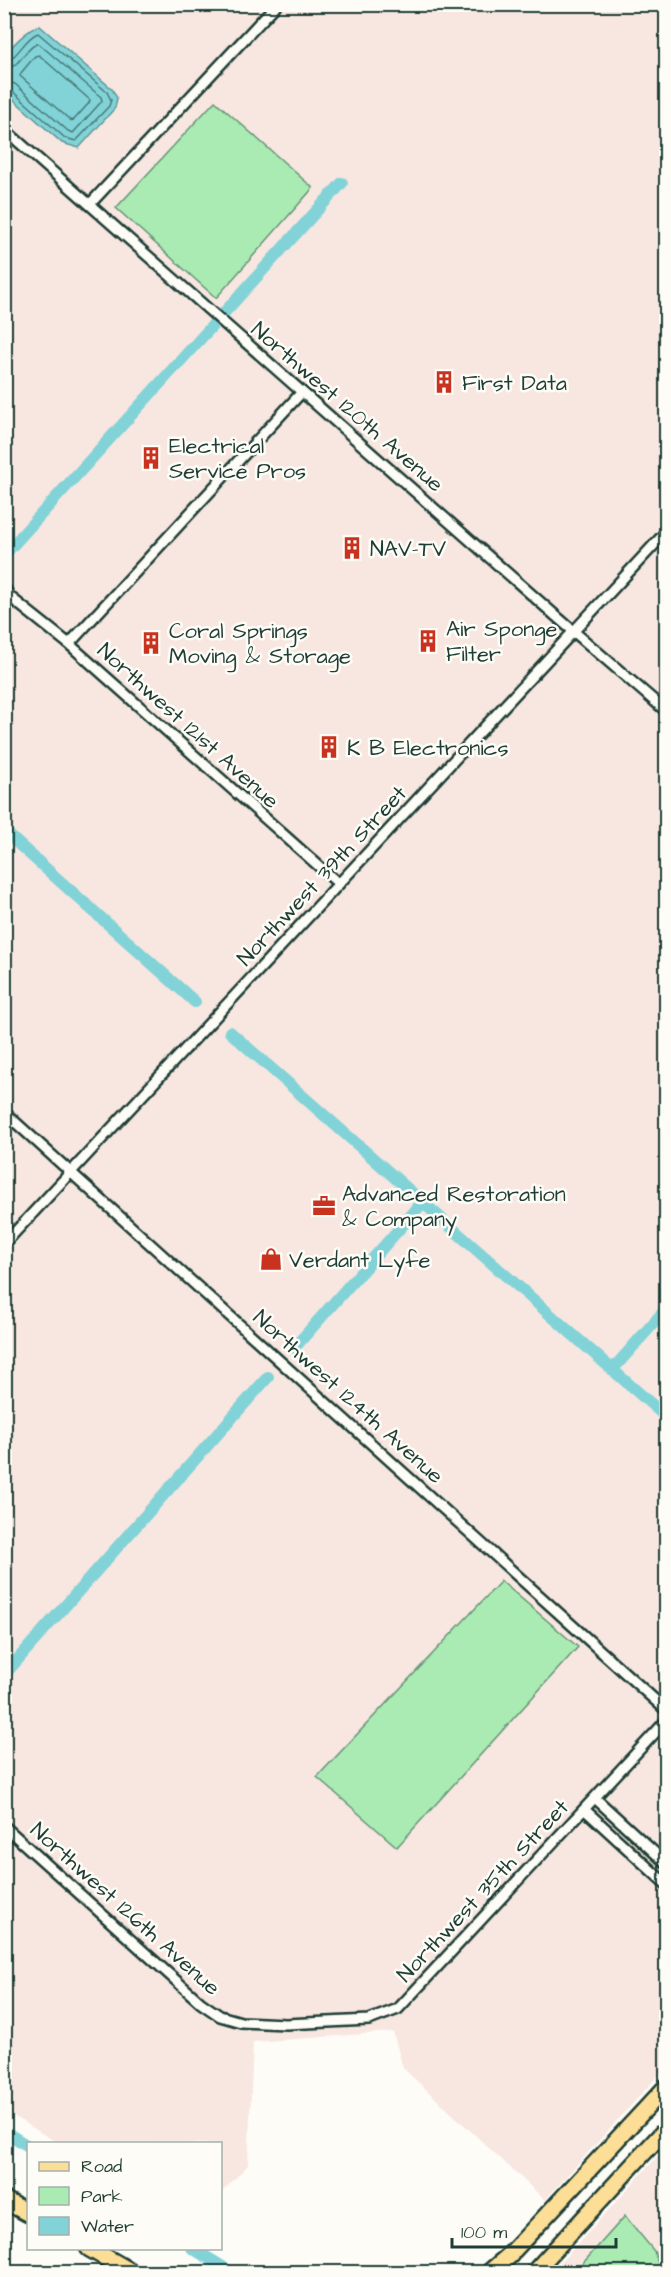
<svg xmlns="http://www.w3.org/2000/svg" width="671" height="2277" viewBox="0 0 671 2277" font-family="'Architects Daughter',sans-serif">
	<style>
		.built { fill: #f8e6e0 }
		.green { fill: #aaebb4; stroke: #649474; stroke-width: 1.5 }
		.water { fill: #82d3d8; stroke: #5a9796; stroke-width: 1.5 }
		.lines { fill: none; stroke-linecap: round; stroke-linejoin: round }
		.shore { stroke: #477976; stroke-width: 1.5 }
		.canal { stroke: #82d3d8; stroke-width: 12 }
		.street-casing { stroke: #1f3d34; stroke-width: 14 }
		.primary-casing { stroke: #1f3d34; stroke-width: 20 }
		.highway-casing { stroke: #1f3d34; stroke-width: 21 }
		.street { stroke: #fdfcf7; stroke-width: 9 }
		.primary { stroke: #fdde96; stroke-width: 15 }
		.highway { stroke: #fdde96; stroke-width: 16 }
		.labels { text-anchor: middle; stroke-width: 5; stroke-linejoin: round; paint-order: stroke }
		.poi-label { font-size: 22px; fill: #1f3d34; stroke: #fdfcf7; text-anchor: start }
		.street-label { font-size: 22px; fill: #1f3d34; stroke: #fdfcf7 }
	</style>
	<rect width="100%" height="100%" fill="#fdfcf7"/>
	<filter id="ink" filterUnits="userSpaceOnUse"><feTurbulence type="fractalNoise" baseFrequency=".0167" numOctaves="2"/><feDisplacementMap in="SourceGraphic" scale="12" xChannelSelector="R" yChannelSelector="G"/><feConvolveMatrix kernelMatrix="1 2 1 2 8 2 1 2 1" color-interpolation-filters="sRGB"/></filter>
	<g filter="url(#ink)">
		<path class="built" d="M 4,5 L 666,5 L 666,2067 L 545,2200 L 403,2068 L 393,2032 L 253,2042 L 248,2165 L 221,2193 L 220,2144 L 58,2143 L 5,2111 Z
			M 666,2147 L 666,2272 L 552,2272 Z"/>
		<path class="green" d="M 215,101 L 313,188 L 216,298 L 116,208 Z
			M 501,1581 L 578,1647 L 397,1847 L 317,1777 Z
			M 625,2216 L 654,2251 L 661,2272 L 575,2272 Z"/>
		<path class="water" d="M 40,26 L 112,89 L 117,98 L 115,108 L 79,148 L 62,143 L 5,92 C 4,83 1,67 4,58 C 8,48 30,27 40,26 Z"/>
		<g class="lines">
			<path class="shore" d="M 39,55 L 90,100 L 89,103 L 73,121 L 70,120 L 20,76 L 21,73 L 35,56 Z
				M 4,61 C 18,59 24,38 38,33 L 107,92 L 111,100 L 109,106 L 76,141 L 65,138 L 11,90 L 4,88
				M 4,69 C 21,67 24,49 38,43 L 101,97 L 102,101 L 73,133 L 68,131 L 15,84 L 4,81"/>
			<path class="canal" d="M 4,555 L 342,183
				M 4,831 L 195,1002
				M 230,1032 L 666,1417
				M 294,1348 L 423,1202
				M 613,1369 L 666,1309
				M 4,1675 L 268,1377
				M 4,2131 L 28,2146
				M 192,2248 L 231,2272"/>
			<g class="street-casing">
				<path id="street" d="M 4,129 L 557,617 L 666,711
					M 90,204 L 277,4
					M 4,587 L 10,597 L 69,644 L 339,884
					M 69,644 L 302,392
					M 4,1112 L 666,1710
					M 4,1244 L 666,532
					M 595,1798 L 666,1863
					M 584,1809 L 666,1884
					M 4,1826 L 201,2003 L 220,2016 L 241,2022 L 286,2024 L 369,2020 L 398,2009 L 666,1721"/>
			</g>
			<g class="primary-casing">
				<path id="primary" d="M 502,2263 L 666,2087
					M 534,2272 L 666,2129"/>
			</g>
			<g class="highway-casing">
				<path id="highway" d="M 4,2200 L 28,2213
					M 89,2248 L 131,2272
					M 490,2272 L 510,2255"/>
			</g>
			<use href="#street" class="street"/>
			<use href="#primary" class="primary"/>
			<use href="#highway" class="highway"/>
		</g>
	</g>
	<defs>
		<g id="building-bare" transform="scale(1.8)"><path d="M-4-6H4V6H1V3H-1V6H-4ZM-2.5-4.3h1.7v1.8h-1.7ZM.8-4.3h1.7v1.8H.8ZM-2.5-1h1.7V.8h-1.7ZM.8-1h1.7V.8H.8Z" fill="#c8321e" stroke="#fdfcf7" stroke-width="2.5" paint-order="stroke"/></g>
		<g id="office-bare" transform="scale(1.8)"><path d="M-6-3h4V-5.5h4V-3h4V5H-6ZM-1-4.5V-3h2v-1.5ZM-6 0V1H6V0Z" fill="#c8321e" stroke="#fdfcf7" stroke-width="2.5" paint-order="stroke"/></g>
		<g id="shop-bare" transform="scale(1.8)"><path d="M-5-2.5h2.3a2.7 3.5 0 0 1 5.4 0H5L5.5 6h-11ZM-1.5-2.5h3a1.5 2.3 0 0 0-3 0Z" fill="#c8321e" stroke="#fdfcf7" stroke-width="2.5" paint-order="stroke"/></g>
	</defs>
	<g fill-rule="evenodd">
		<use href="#building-bare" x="444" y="382"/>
		<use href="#building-bare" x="151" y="458"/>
		<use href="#building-bare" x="352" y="548"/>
		<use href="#building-bare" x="428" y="641"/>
		<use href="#building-bare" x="151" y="643"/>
		<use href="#building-bare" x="329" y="747"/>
		<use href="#office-bare" x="324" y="1206"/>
		<use href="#shop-bare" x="271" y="1259"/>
	</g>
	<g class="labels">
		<g class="poi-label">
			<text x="462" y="390">First Data</text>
			<text x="169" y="453">Electrical<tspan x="169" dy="25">Service Pros</tspan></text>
			<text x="370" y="556">NAV-TV</text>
			<text x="446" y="636">Air Sponge<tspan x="446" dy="25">Filter</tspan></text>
			<text x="169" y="638">Coral Springs<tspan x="169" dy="25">Moving &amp; Storage</tspan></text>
			<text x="347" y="755">K B Electronics</text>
			<text x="342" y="1201">Advanced Restoration<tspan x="342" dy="25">&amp; Company</tspan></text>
			<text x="289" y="1267">Verdant Lyfe</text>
		</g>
		<g class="street-label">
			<text transform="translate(348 406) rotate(41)" y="8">Northwest 120th Avenue</text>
			<text transform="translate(189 725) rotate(42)" y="8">Northwest 121st Avenue</text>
			<text transform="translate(321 875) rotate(-47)" y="8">Northwest 39th Street</text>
			<text transform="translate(349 1396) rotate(42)" y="8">Northwest 124th Avenue</text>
			<text transform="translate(482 1890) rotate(-47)" y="8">Northwest 35th Street</text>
			<text transform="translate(126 1908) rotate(42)" y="8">Northwest 126th Avenue</text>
		</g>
	</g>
	<rect width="671" height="2277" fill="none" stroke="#fdfcf7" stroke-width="24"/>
	<rect x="12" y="12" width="647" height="2253" fill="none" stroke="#1f3d34" stroke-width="2" filter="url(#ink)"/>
	<rect x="27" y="2142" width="195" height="108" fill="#fdfcf7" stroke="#a4b0a9" stroke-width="1.5"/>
	<rect x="39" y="2162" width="30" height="9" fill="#fdde96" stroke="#a4b0a9" stroke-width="1.5"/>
	<text x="81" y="2172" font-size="18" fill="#1f3d34">Road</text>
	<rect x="39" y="2187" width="30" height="18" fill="#aaebb4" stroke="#a4b0a9" stroke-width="1.5"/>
	<text x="81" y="2202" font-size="18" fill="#1f3d34">Park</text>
	<rect x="39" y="2217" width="30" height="18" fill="#82d3d8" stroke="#a4b0a9" stroke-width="1.5"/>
	<text x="81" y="2232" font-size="18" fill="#1f3d34">Water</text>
	<path d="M452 2238v9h164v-9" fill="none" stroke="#1f3d34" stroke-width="3"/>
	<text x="461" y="2238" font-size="18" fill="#1f3d34" stroke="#fdfcf7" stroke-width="4.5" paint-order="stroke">100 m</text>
</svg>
